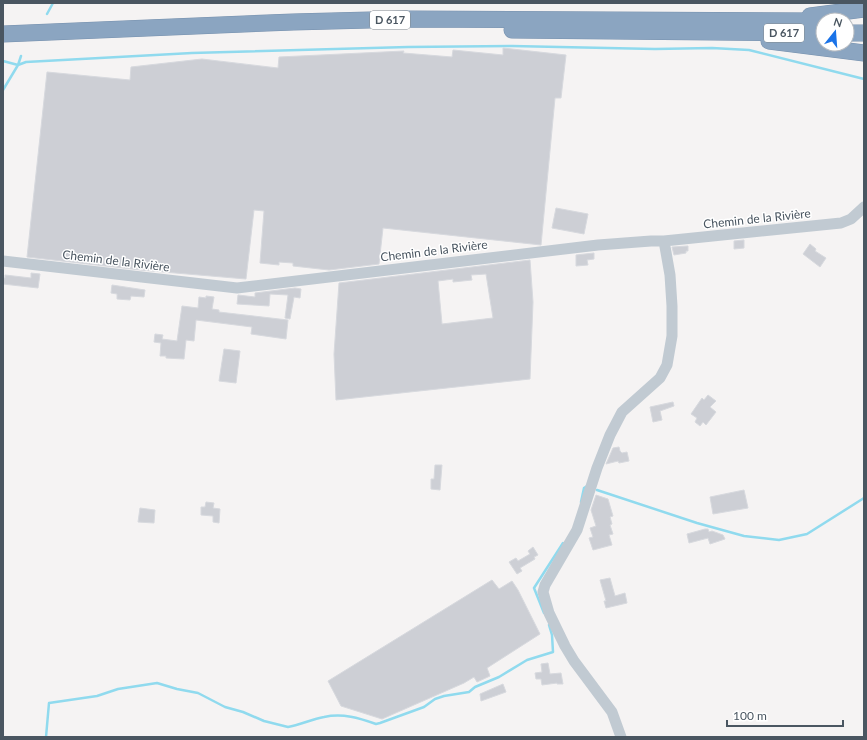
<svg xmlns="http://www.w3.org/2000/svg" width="867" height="740" viewBox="0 0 867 740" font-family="Lato,sans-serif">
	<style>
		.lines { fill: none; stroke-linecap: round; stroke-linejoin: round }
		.stream { stroke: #90daee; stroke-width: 2.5 }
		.building { fill: #cdcfd5; stroke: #d7d9de; fill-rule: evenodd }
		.highway-casing { stroke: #7690ad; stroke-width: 17 }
		.minor { stroke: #c1cad2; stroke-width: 11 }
		.highway { stroke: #8ba5c1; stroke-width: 16 }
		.labels { text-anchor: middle; stroke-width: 3; stroke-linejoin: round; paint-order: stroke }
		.shield { fill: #fff; stroke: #808990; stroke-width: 1 }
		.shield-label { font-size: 11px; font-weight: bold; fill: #4a5661 }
		.street-label { font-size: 12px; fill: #4a5661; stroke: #fff }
	</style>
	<rect width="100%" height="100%" fill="#f5f3f3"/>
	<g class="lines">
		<path class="stream" d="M 47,14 L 53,3
			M 3,61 L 18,65 L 26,62 L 192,53 L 408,47 L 512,46 L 655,49 L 712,48 L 749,50 L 864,79
			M 3,90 L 18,65 L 21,56
			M 597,490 L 697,523 L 744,536 L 779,540 L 807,534 L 864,498
			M 581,502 L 584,488 L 587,486
			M 544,613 L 534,588 L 563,543
			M 46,737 L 49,703 L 97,696 L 118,689 L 157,683 L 177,689 L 198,693 L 225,707 L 243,712 L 264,721 L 288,727 C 300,725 312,719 324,717 C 343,713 359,718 376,724 L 380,723 L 424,707 L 435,699 L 444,696 L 469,692 L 475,687 L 499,677 L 527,660 L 553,652 L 552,635 L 549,625"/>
	</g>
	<path class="building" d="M 503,48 L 566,55 L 561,98 L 555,98 L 541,245 L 383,228 L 379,264 L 329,270 L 293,266 L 293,263 L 279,262 L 279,265 L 260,263 L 264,211 L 254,210 L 246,279 L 140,270 L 27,257 L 47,72 L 130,80 L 131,67 L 202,59 L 278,68 L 279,57 L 404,51 L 403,53 L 452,57 L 453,50 L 503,55 Z
		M 556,208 L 588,214 L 584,234 L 552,228 Z
		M 744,240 L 744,248 L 734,249 L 734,241 Z
		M 810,244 L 816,249 L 815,251 L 826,258 L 820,267 L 803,254 Z
		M 688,246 L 688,251 L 686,251 L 686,253 L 674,255 L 672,247 Z
		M 594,253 L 594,259 L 587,260 L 588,265 L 576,266 L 576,255 Z
		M 530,260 L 533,302 L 530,379 L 336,400 L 334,354 L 339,283 ZM 486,274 L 493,318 L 442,324 L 438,281 L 453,279 L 453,282 L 472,280 L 471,275 Z
		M 31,273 L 40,274 L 38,288 L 3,284 L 3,278 L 5,278 L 5,275 L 31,278 Z
		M 112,285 L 145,290 L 144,297 L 131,296 L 130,300 L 117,299 L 117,294 L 111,293 Z
		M 295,288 L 301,289 L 300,298 L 294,297 L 290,319 L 285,318 L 288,295 L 270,294 L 269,306 L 237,304 L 238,295 L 255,297 L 255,293 Z
		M 206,296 L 214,297 L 212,309 L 219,310 L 219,312 L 288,320 L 286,339 L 251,334 L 252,327 L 196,320 L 194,341 L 186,340 L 184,359 L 166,358 L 166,356 L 160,356 L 161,343 L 154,342 L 155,334 L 163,335 L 162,339 L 177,341 L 182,306 L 198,308 L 199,297 L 206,298 Z
		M 224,349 L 240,351 L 236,383 L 219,381 Z
		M 708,395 L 716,401 L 710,407 L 716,412 L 706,425 L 703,422 L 700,426 L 695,422 L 697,418 L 691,414 L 702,398 L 704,400 Z
		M 673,402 L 674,406 L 660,411 L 662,420 L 653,422 L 650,407 Z
		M 619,447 L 620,451 L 622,453 L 627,452 L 629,461 L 619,463 L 618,461 L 606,464 L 613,448 Z
		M 435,465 L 442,465 L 440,490 L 431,489 L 431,479 L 434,479 Z
		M 744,490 L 748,508 L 713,514 L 710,497 Z
		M 596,495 L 608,499 L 613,516 L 610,517 L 612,524 L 610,525 L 613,534 L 609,535 L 612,545 L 593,550 L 589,538 L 593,537 L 590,528 L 596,526 L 591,510 Z
		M 206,502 L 214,503 L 213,508 L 220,509 L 219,523 L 213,522 L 213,516 L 201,515 L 201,507 L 205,507 Z
		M 140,508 L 155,510 L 154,523 L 138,522 Z
		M 705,529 L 708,529 L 709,532 L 712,531 L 723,535 L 725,539 L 710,544 L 708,538 L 689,543 L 687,534 Z
		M 533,547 L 538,555 L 534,557 L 535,559 L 520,568 L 522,571 L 517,574 L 509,562 L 516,558 L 518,561 L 530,554 L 528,551 Z
		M 610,578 L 615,596 L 625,593 L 627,603 L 606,608 L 604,601 L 606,601 L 600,580 Z
		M 492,580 L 499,589 L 512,581 L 518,590 L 540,634 L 487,668 L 490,676 L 477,682 L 474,677 L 464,683 L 382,719 L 341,706 L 328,681 Z
		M 548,663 L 550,674 L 561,673 L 563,684 L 557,684 L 557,683 L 542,685 L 541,679 L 536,679 L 535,673 L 542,672 L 541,664 Z
		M 503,684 L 506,692 L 481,701 L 480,694 Z"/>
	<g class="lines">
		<g class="highway-casing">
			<path id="highway" d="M 810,16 L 864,9
				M 512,30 L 823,33
				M 847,33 L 864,33
				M 3,34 L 293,22 L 408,19 L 823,21
				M 769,41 L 864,53"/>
		</g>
		<path class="minor" d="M 3,261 L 237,288 L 598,245 L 651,241 L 664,241 L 841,223 L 851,219 L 864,207
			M 621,737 L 612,712 L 574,661 L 565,646 L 549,613 L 543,592 L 545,585 L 577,530 L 597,468 L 610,435 L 622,412 L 660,378 L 667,365 L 672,336 L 672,306 L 670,275 L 664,241"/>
		<use href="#highway" class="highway"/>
	</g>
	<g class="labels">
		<g class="shield">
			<rect x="370" y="11" width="40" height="18" rx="3"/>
			<rect x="764" y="24" width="40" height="18" rx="3"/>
		</g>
		<g class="shield-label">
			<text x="390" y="24">D 617</text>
			<text x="784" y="37">D 617</text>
		</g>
		<g class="street-label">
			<text transform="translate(757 219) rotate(-6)" y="4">Chemin de la Rivière</text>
			<text transform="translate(434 251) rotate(-7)" y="4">Chemin de la Rivière</text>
			<text transform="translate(116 261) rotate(7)" y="4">Chemin de la Rivière</text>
		</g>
	</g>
	<rect width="867" height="740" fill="none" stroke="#4a5661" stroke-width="8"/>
	<g transform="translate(835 32) rotate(17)"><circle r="19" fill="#ffffff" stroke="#b7bbc0"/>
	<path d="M0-3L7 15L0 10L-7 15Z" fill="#1a73e8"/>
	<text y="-6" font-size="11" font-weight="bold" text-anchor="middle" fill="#4a5661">N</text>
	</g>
	<path d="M727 720v6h116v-6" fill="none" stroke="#4a5661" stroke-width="2"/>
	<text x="733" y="720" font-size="12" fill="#4a5661" stroke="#ffffff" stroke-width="3" paint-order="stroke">100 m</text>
</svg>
